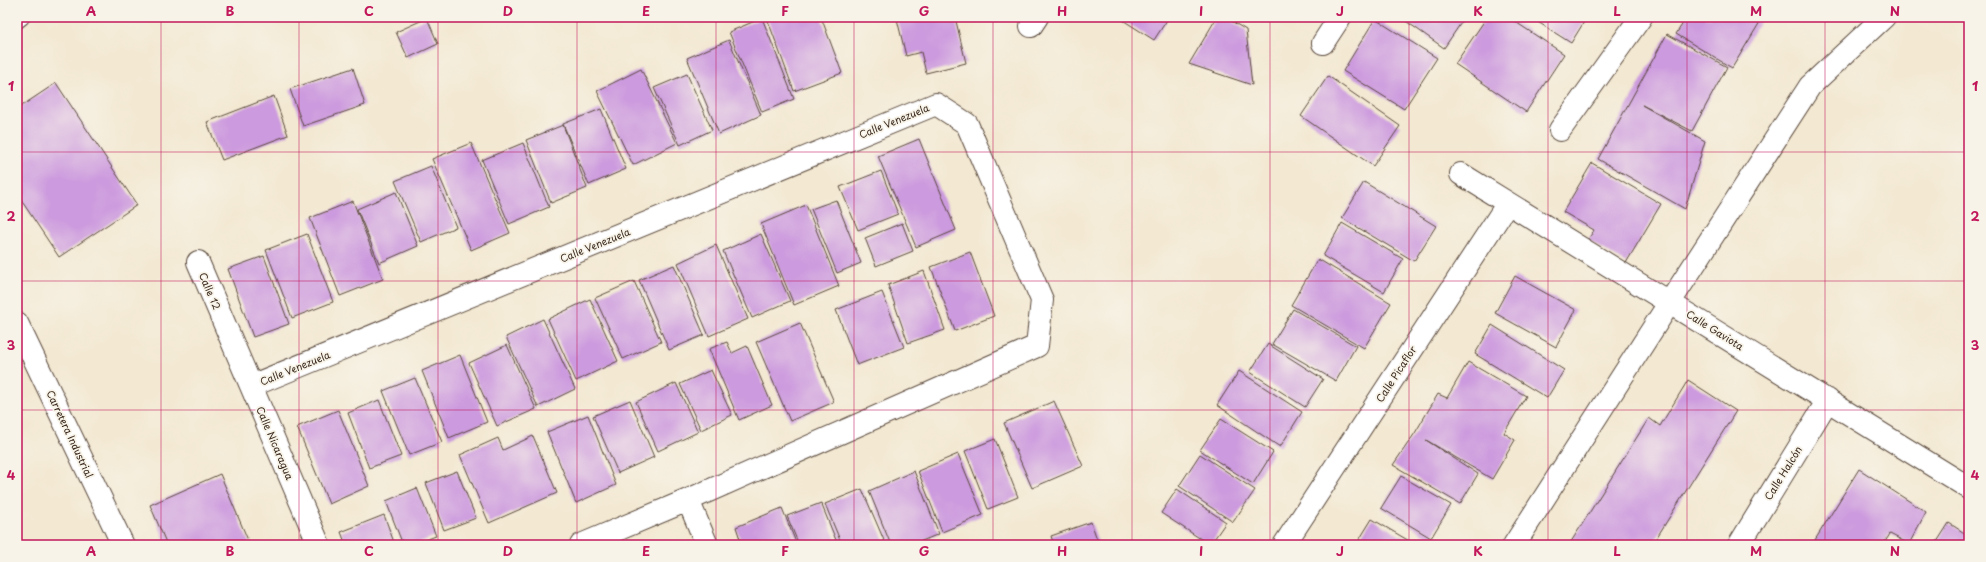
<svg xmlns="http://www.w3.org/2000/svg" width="1986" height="562" viewBox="0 0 1986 562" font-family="'Playpen Sans',sans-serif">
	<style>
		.building { fill: #cc9ade }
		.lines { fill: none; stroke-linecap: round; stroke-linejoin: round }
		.service-casing { stroke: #574639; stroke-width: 17 }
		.minor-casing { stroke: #574639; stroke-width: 24 }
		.tertiary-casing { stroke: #574639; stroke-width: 24 }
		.service { stroke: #fff; stroke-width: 15 }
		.minor { stroke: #fff; stroke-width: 22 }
		.tertiary { stroke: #fff; stroke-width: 22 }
		.grid { fill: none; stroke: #c2185b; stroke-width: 1; stroke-opacity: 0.55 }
		.labels { text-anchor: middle; stroke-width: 3.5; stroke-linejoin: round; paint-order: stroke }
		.street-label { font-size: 10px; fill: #3b2a1e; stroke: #f7f3e8 }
		.neatline { fill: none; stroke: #c2185b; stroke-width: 1.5 }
		.grid-label { font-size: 13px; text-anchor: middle; font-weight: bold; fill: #c2185b }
	</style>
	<rect width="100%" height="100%" fill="#f7f3e8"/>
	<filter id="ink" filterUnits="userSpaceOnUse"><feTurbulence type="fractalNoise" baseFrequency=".025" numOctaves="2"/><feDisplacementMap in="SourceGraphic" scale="8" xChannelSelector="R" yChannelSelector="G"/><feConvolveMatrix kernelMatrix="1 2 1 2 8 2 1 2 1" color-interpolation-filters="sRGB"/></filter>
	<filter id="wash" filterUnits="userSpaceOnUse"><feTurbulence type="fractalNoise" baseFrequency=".012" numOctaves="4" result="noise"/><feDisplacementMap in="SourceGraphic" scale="16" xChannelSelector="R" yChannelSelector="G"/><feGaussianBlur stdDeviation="0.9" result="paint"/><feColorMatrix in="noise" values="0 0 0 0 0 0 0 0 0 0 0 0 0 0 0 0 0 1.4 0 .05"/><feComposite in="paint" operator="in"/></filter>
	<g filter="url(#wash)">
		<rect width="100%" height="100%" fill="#f3e8d1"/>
		<g id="blocks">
			<path class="building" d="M 770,17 L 821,17 L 842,73 L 794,91 L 767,18 Z
				M 907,17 L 955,17 L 966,63 L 926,73 L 921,52 L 906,56 L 897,19 Z
				M 1118,17 L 1169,17 L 1154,40 Z
				M 1217,17 L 1225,17 L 1246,30 L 1252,85 L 1189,64 Z
				M 1400,17 L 1465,17 L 1444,48 Z
				M 1487,17 L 1508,17 L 1564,54 L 1526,112 L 1455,64 Z
				M 1530,17 L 1587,17 L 1571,43 Z
				M 1687,17 L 1763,17 L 1732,68 L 1676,34 Z
				M 427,18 L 438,44 L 408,58 L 396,32 Z
				M 762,18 L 794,99 L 762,112 L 729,32 Z
				M 1375,19 L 1437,58 L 1404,109 L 1343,71 Z
				M 1667,34 L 1727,67 L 1692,131 L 1642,105 L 1705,141 L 1685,209 L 1598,159 Z
				M 729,40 L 761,115 L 719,134 L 687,58 Z
				M 353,68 L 365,105 L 303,126 L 290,89 Z
				M 641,69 L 677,143 L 633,165 L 597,91 Z
				M 687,74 L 712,130 L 680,145 L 654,88 Z
				M 1328,76 L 1400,126 L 1373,166 L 1301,116 Z
				M 56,83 L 137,205 L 59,257 L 17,194 L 17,109 Z
				M 274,96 L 288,135 L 222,160 L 207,122 Z
				M 601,109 L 626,169 L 589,185 L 563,124 Z
				M 563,125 L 587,188 L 551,203 L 526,140 Z
				M 919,139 L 956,230 L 916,247 L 878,156 Z
				M 471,143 L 510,233 L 471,250 L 432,159 Z
				M 523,143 L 549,207 L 509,224 L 482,160 Z
				M 1592,163 L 1661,204 L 1626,263 L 1588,240 L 1594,230 L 1563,212 Z
				M 431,166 L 456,227 L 421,242 L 395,181 Z
				M 881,171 L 898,214 L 858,230 L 840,187 Z
				M 1364,182 L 1436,226 L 1414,261 L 1342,218 Z
				M 396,192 L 418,246 L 379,263 L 357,209 Z
				M 836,200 L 861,263 L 837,273 L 811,209 Z
				M 353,201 L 383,279 L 340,296 L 310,218 Z
				M 806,205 L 839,286 L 794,305 L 761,224 Z
				M 902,223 L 913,251 L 876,266 L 865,238 Z
				M 1342,223 L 1403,259 L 1384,292 L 1323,256 Z
				M 307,234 L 333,302 L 292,318 L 266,250 Z
				M 761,234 L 790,301 L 752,318 L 723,251 Z
				M 716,245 L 748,319 L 709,336 L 678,263 Z
				M 970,252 L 994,316 L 955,331 L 931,267 Z
				M 264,256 L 289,324 L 253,337 L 228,269 Z
				M 1318,259 L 1391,303 L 1364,348 L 1291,305 Z
				M 674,265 L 704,335 L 669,350 L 639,280 Z
				M 924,271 L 945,330 L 908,343 L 888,285 Z
				M 1515,276 L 1576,310 L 1556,347 L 1495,313 Z
				M 634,281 L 661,342 L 623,359 L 595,298 Z
				M 882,292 L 904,347 L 857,365 L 836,310 Z
				M 590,299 L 618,361 L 576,381 L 548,319 Z
				M 1293,309 L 1356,346 L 1336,381 L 1272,344 Z
				M 543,319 L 575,389 L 538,407 L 506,337 Z
				M 800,323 L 834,402 L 790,421 L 756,342 Z
				M 1492,325 L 1564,370 L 1547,398 L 1475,354 Z
				M 727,342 L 732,353 L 747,346 L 772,405 L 739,420 L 709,349 Z
				M 1268,344 L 1323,379 L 1305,407 L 1250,372 Z
				M 507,345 L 536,409 L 497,426 L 469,363 Z
				M 460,355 L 487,422 L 449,438 L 422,371 Z
				M 1468,362 L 1526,396 L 1504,433 L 1515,440 L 1492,479 L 1426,440 L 1478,474 L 1460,504 L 1393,465 L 1415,433 L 1438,394 L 1447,398 Z
				M 711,370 L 732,415 L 701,430 L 680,384 Z
				M 1239,371 L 1302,412 L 1280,447 L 1217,405 Z
				M 415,378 L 442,442 L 409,455 L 383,391 Z
				M 1688,380 L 1736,411 L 1652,545 L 1569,545 L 1649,418 L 1660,426 Z
				M 676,383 L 698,432 L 658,451 L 636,402 Z
				M 379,400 L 401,456 L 369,468 L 348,413 Z
				M 630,400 L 654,457 L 618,473 L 593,416 Z
				M 1054,401 L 1083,466 L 1032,488 L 1004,423 Z
				M 338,410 L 369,486 L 329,504 L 297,427 Z
				M 588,415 L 616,485 L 576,503 L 547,432 Z
				M 1221,419 L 1273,452 L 1253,484 L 1200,450 Z
				M 533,436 L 557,493 L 489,523 L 460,455 L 498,438 L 503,450 Z
				M 995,439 L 1018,497 L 988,509 L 965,451 Z
				M 958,454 L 983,515 L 942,532 L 918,471 Z
				M 1200,454 L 1255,490 L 1233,522 L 1179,486 Z
				M 1859,469 L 1926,512 L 1909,544 L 1890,534 L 1883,545 L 1823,545 L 1815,540 Z
				M 457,471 L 476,518 L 444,530 L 426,483 Z
				M 914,471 L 939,534 L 912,545 L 891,545 L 869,491 Z
				M 220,474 L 250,545 L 167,545 L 150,505 Z
				M 1401,476 L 1451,505 L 1431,538 L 1381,508 Z
				M 417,488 L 436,536 L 412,545 L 403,545 L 386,501 Z
				M 862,489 L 886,545 L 842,545 L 825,504 Z
				M 1177,489 L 1226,522 L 1210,545 L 1161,513 Z
				M 821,503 L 838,545 L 799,545 L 787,516 Z
				M 782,508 L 797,545 L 742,545 L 736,527 Z
				M 384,515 L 395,545 L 346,545 L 341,532 Z
				M 1372,519 L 1416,545 L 1356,545 Z
				M 1091,522 L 1099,545 L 1054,545 L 1051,536 Z
				M 1949,523 L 1969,536 L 1969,545 L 1935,545 Z"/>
		</g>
	</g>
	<g filter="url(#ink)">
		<use href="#blocks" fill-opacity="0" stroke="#574639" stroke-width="1"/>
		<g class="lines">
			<g class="service-casing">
				<path id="service" d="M 17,21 L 22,17"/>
			</g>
			<g class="minor-casing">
				<path id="minor" d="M 1031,26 L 1037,17
					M 1323,43 L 1340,17
					M 1560,130 L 1641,17
					M 1461,174 L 1969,488
					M 198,262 L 319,545
					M 251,386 L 936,104 L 967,124 L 1042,300 L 1037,346 L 688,500 L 581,545
					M 688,500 L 707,545
					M 1284,545 L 1508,203
					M 1739,545 L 1828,400"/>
			</g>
			<g class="tertiary-casing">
				<path id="tertiary" d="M 17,323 L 123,545
					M 1514,545 L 1670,302 L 1810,86 L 1884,17"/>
			</g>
			<use href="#service" class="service"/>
			<use href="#minor" class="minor"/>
			<use href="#tertiary" class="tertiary"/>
		</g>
	</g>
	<path class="grid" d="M 161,17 L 161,545M 299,17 L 299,545M 438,17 L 438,545M 577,17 L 577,545M 716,17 L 716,545M 854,17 L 854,545M 993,17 L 993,545M 1132,17 L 1132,545M 1270,17 L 1270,545M 1409,17 L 1409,545M 1548,17 L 1548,545M 1687,17 L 1687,545M 1825,17 L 1825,545M 17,152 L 1969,152M 17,281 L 1969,281M 17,410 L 1969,410"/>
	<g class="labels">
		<g class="street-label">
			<text transform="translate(894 121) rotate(-22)" y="4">Calle Venezuela</text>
			<text transform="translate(595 245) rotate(-22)" y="4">Calle Venezuela</text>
			<text transform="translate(210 291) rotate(67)" y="4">Calle 12</text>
			<text transform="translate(1715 330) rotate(32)" y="4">Calle Gaviota</text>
			<text transform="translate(295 368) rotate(-22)" y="4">Calle Venezuela</text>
			<text transform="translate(1396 374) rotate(-57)" y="4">Calle Picaflor</text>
			<text transform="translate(70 434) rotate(65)" y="4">Carretera Industrial</text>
			<text transform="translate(275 443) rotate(67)" y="4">Calle Nicaragua</text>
			<text transform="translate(1783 473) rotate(-58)" y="4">Calle Halcón</text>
		</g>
	</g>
	<rect width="1986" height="562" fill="none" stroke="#f7f3e8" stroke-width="44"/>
	<rect x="22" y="22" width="1942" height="518" class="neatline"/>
	<g class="grid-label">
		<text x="91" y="16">A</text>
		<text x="230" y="16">B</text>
		<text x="369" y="16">C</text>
		<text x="508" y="16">D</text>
		<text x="646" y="16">E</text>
		<text x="785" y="16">F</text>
		<text x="924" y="16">G</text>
		<text x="1062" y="16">H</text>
		<text x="1201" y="16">I</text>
		<text x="1340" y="16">J</text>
		<text x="1478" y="16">K</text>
		<text x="1617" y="16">L</text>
		<text x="1756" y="16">M</text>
		<text x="1895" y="16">N</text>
		<text x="11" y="91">1</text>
		<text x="1975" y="91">1</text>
		<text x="11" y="221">2</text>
		<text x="1975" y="221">2</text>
		<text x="11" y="350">3</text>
		<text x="1975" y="350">3</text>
		<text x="11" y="480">4</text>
		<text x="1975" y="480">4</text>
		<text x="91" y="556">A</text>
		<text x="230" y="556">B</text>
		<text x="369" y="556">C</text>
		<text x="508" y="556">D</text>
		<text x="646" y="556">E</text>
		<text x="785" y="556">F</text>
		<text x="924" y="556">G</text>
		<text x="1062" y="556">H</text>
		<text x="1201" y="556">I</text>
		<text x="1340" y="556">J</text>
		<text x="1478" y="556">K</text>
		<text x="1617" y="556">L</text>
		<text x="1756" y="556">M</text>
		<text x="1895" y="556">N</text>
	</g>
</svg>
